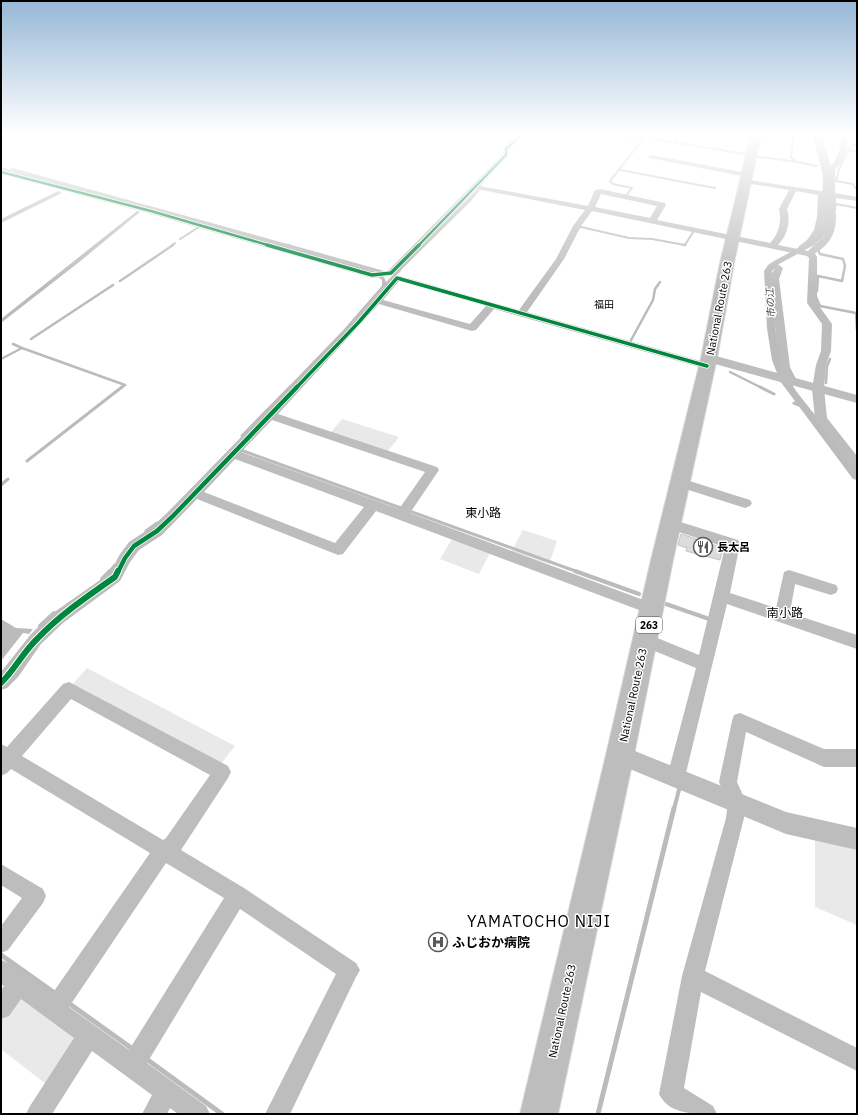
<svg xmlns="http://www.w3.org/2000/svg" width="858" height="1115" viewBox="0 0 858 1115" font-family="'IBM Plex Sans','Noto Sans JP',sans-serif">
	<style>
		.green { fill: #e9e9e9 }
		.water { fill: #bbb }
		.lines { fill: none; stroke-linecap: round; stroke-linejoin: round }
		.stream-far4 { stroke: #bbb; stroke-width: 2 }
		.stream-far3 { stroke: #bbb; stroke-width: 2.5 }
		.stream-far2 { stroke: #bbb; stroke-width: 3 }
		.stream-far1 { stroke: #bbb; stroke-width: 4 }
		.stream { stroke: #bbb; stroke-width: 5 }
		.canal { fill: #bbb; fill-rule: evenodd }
		.building { fill: #dcdcdc; stroke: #c4c4c4 }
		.trunk-casing { stroke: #dbdbdb; stroke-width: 2 }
		.minor { fill: #bdbdbd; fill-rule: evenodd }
		.tertiary { fill: #bdbdbd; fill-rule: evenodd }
		.trunk { fill: #bdbdbd; fill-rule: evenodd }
		.cycleway-far3-casing { stroke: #fff; stroke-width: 4 }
		.cycleway-far2-casing { stroke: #fff; stroke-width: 5 }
		.cycleway-far1-casing { stroke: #fff; stroke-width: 6 }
		.cycleway-casing { stroke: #fff; stroke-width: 8 }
		.cycleway-far3 { stroke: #00873e; stroke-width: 2.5 }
		.cycleway-far2 { stroke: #00873e; stroke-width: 3.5 }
		.cycleway-far1 { stroke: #00873e; stroke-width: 4.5 }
		.cycleway { stroke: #00873e; stroke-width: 6 }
		.labels { text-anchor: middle; stroke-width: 3; stroke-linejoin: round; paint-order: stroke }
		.far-water-label { font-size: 10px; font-style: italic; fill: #3f3f3f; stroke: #fff }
		.far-neighbourhood-label { font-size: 10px; fill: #000; stroke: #fff }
		.shield { fill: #fff; stroke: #4c4c4c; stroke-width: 1 }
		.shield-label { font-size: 10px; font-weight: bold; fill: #000 }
		.street-label { font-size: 11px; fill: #000; stroke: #fff }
		.poi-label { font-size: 11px; font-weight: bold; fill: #000; stroke: #fff; text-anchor: start }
		.neighbourhood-label { font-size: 12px; fill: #000; stroke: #fff }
		.near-poi-label { font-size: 13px; font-weight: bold; fill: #000; stroke: #fff; text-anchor: start }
		.near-quarter-label { font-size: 16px; letter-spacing: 1px; fill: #000; stroke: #fff }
	</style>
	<rect width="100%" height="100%" fill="#fff"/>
	<path class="green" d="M 342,419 L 399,437 L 388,451 L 331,432 Z
		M 523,530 L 557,541 L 549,564 L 512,551 Z
		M 452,539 L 490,553 L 479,574 L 440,559 Z
		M 87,668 L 235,746 L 221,764 L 72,685 Z
		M 815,840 L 857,850 L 857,925 L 815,907 Z
		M 19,994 L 78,1037 L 47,1085 L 1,1049 L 1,1019 Z"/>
	<path class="water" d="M 1,167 L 211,223 L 371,270 C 379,273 388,277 386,287 L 382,287 L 382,280 L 374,274 L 1,171 Z
		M 478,189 L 480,190 L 471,201 L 398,273 L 395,272 Z
		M 58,191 L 62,193 L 1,223 L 1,219 Z
		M 137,211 L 140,212 L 78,263 L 1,323 L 1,319 Z
		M 1,619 L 16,628 L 33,629 L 29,634 L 23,633 L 1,661 Z"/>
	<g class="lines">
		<path class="stream-far4" d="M 620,135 L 643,139 L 610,181 L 613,184 L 632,188 L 626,196 L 624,195
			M 794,135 L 791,157 L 794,160 L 792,161 L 817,166
			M 850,135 L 857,136
			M 642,137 L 745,154
			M 675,143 L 679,135
			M 857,145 L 852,145 C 845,156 838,167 836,181 L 853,184 L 857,190 L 857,198
			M 848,150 L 857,152
			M 759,157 L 792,161
			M 12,169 L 291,246
			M 620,170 L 715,188
			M 835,209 L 836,204 L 857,208
			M 577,228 L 581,227 L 629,238 L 652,239 L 685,245 L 695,229
			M 180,239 L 199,227
			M 171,246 L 175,243
			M 823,246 C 833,237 835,228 835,215"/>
		<path class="stream-far3" d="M 287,245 L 383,272
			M 683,245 L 685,245
			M 120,281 L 173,245
			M 384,286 L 400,270
			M 817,291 L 818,276 L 842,281 L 845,266 L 843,259 L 820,254 L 818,250 L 824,245
			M 816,297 L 820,306 L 856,313 L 857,330
			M 31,339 L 113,285
			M 630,342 L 653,300 L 655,289 L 660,282
			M 22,348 L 125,385 L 121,388
			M 1,359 L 22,348 L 13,344
			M 730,372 L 762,388
			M 826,383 L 827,366 L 830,359
			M 289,388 L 344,331 L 385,284"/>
		<path class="stream-far2" d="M 760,387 L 774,394
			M 794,403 L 804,407
			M 242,436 L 290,387
			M 238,449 L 578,572
			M 27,461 L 122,387
			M 1,485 L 8,479
			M 146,531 L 157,523
			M 109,572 L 115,565"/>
		<path class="stream-far1" d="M 575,571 L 639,594
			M 102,579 L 110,571
			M 666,604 L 712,620
			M 40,626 L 54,613
			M 674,809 L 680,786"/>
		<path class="stream" d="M 1,955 L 56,994
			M 67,1002 L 134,1050
			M 145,1058 L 222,1114
			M 598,1114 L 674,808"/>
		<path class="canal" d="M 811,135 L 817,135 L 820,139 L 829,177 L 829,229 L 822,238 L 814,245 L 779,264 L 772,271 L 775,328 L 780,353 L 786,374 L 796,391 L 857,468 L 857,480 L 853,479 L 780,381 L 772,360 L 767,328 L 764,271 L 768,265 L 774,261 L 809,242 L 821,229 L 823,177 L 814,139 Z"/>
	</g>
	<path class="building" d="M 681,534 L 723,548 L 720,560 L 686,551 L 687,548 L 678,545 Z"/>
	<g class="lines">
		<g class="trunk-casing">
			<path id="trunk" d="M 751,135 L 761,135 L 734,263 L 717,358 L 673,560 L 634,755 L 558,1114 L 520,1114 L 606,755 L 651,560 L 701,358 L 720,263 Z"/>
		</g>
		<path class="minor" d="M 517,135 L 524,135 L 509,150 L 508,156 L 480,186 L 588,206 L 595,190 L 600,189 L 665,203 L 666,205 L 657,220 L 770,243 C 779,234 782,221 779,209 L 789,190 L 746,183 L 743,183 L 743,179 L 828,192 L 827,170 L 823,166 L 815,135 L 821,135 L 831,166 C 838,158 840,150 841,140 L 836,135 L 843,135 L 846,138 C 850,150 843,161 835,170 L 835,193 L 857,197 L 857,201 L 836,198 C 836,209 836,232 829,241 C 825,246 819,249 815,254 L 817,257 L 817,303 L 832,324 L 831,351 L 826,365 L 824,389 L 827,418 L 857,456 L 857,469 L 853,468 L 815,419 L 812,389 L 816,365 L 821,351 L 822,324 L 807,303 L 809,258 L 807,256 L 592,211 L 581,226 L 564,259 L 527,312 L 711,364 L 712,366 L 711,368 L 703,368 L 494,309 L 476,330 L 472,331 L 379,304 L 278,414 L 437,467 L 439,470 L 410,513 L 657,605 L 659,609 L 657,613 L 652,615 L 647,613 L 376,511 L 343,554 L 338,555 L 197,499 L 162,535 L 139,550 L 130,562 L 120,581 L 63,623 L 41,644 L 18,677 L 7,688 L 1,690 L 1,672 L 31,634 L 53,613 L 110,573 L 120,554 L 129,542 L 152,527 L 168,512 L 354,321 L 394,276 L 400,276 L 519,310 L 556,259 L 573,226 L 585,210 L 477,189 L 394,275 L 372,278 L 148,213 L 1,174 L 1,170 L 154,209 L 372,272 L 388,271 L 503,154 L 504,148 ZM 796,191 L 818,195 L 817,217 L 814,230 L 807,240 L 798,247 L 802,250 C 826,243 825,216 826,196 L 828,197 L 828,209 L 824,236 L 808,251 L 778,245 C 787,236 791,222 787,209 ZM 601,194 L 657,206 L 650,218 L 595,207 ZM 399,281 L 486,306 L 470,324 L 383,300 ZM 272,420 L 425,472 L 399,509 L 241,452 ZM 235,459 L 364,507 L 335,543 L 204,492 Z
			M 652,155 L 747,173 L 751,175 L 747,177 L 650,158 L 648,157 Z
			M 779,265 L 783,268 L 779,279 L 790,367 L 797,381 L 792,384 L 788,383 L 780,367 L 769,279 L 776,266 Z
			M 680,478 L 750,500 L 752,503 L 750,506 L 745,508 L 676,486 L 674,483 L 676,480 Z
			M 671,519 L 738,540 L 740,544 L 730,593 L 776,608 L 784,572 L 789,570 L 836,585 L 838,589 L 836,593 L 831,595 L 795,584 L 790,613 L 857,635 L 857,649 L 727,604 L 685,777 L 682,783 L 676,786 L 670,783 L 667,777 L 696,668 L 640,645 L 637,640 L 640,635 L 645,633 L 699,655 L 725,547 L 666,528 L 664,524 L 666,520 Z
			M 69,682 L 228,766 L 231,772 L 228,778 L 181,850 L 244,888 L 356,963 L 360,970 L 356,977 L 290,1114 L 265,1114 L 336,974 L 240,909 L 147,1063 L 206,1106 L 210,1114 L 178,1114 L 170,1108 L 167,1114 L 142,1114 L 152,1095 L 92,1051 L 52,1114 L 26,1114 L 30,1106 L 74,1038 L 21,999 L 9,1016 L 1,1019 L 1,990 L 4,986 L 1,984 L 1,960 L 9,963 L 52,994 L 150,853 L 11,769 L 7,773 L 1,776 L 1,744 L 7,747 L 63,684 ZM 71,699 L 210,775 L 166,838 L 163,840 L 22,756 ZM 166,863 L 224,898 L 129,1050 L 69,1007 Z
			M 740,713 L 824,749 L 857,749 L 857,767 L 824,767 L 746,732 L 737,782 L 746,802 L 744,818 L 705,971 L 857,1048 L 857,1071 L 701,992 L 684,1088 L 713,1106 L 717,1114 C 695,1114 669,1115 659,1094 L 682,976 L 726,818 L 728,802 L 719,782 L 732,721 L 734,715 Z
			M 1,864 L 43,889 L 46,896 L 43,903 L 8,950 L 1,953 L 1,926 L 22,898 L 1,885 Z"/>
		<path class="tertiary" d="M 709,354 L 857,395 L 857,403 L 704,361 L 703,358 L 704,355 Z
			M 620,745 L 786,812 L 857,828 L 857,850 L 786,834 L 613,762 L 609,755 L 613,748 Z"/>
		<use href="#trunk" class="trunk"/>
		<g class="cycleway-far3-casing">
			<path id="cycleway-far3" d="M 1,172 L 151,211 L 271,246
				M 418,246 L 506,155 L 506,149 L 521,135"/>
		</g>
		<g class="cycleway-far2-casing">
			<path id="cycleway-far2" d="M 267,245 L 372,275 L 391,273 L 419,245
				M 296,388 L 358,323 L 397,278 L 707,366"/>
		</g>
		<g class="cycleway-far1-casing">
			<path id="cycleway-far1" d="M 118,572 L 125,558 L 134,546 L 157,531 L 173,516 L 297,387"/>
		</g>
		<g class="cycleway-casing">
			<path id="cycleway" d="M 1,683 C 15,669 24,651 38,638 C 61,614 88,596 115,577 L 118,571"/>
		</g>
		<use href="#cycleway-far3" class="cycleway-far3"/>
		<use href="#cycleway-far2" class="cycleway-far2"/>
		<use href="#cycleway-far1" class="cycleway-far1"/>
		<use href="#cycleway" class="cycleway"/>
	</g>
	<linearGradient id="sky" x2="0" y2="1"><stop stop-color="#96b7d6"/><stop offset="0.46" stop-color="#fff"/><stop offset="1" stop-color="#fff" stop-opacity="0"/></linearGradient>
	<rect width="858" height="291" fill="url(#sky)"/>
	<defs>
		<g id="restaurant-ring" transform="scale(1)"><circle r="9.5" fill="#fff" stroke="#595959" stroke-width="1.5"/><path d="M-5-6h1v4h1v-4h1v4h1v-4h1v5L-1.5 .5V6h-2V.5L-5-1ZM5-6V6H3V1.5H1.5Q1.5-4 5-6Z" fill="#595959"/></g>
		<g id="hospital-ring" transform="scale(1)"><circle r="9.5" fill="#fff" stroke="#595959" stroke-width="1.5"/><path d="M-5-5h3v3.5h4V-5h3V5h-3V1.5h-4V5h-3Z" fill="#595959"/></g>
	</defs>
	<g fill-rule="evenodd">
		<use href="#restaurant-ring" x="703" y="547"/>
		<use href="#hospital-ring" x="438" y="942"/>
	</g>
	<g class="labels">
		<g class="far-water-label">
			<text transform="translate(770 303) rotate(-94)" y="4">市の江</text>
		</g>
		<g class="far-neighbourhood-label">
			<text x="604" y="308">福田</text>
		</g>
		<rect class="shield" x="636" y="617" width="26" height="16" rx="3"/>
		<g class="shield-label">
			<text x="649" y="629">263</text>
		</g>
		<g class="street-label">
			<text transform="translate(719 308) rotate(-79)" y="4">National Route 263</text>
			<text transform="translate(633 695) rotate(-78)" y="4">National Route 263</text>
			<text transform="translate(562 1011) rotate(-78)" y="4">National Route 263</text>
		</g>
		<g class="poi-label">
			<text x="717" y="551">長太呂</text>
		</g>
		<g class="neighbourhood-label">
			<text x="483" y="517">東小路</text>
			<text x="785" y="617">南小路</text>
		</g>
		<g class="near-poi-label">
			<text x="452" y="947">ふじおか病院</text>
		</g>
		<g class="near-quarter-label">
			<text x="539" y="927">YAMATOCHO NIJI</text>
		</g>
	</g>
	<rect width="858" height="1115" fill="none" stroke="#000000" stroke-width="4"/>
</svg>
